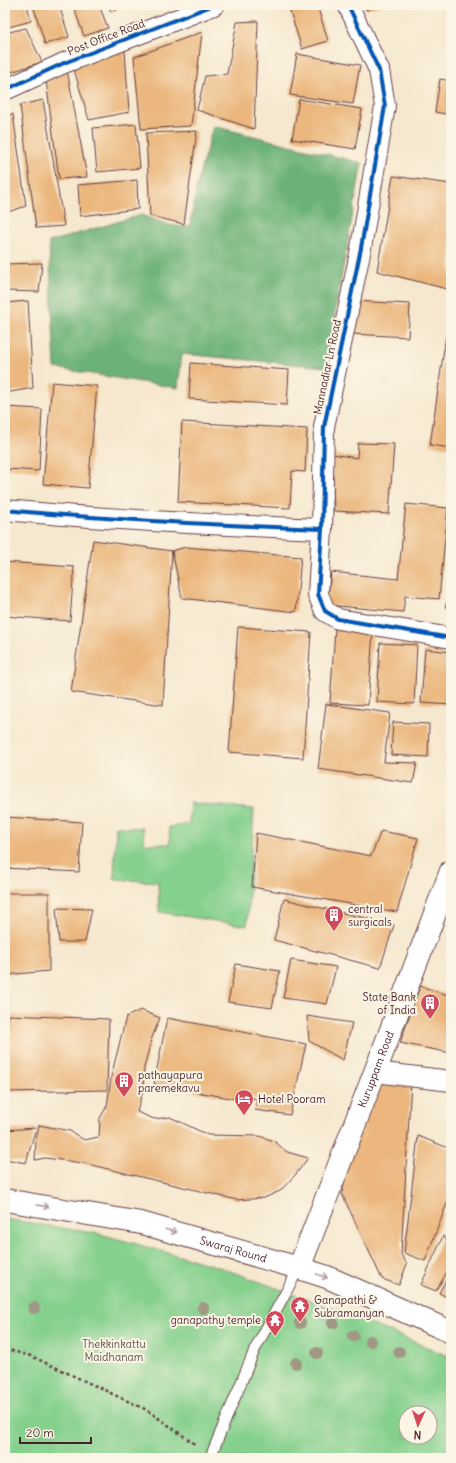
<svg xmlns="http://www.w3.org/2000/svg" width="456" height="1463" viewBox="0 0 456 1463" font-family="Delius,sans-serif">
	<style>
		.green { fill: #85d08d; stroke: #68785c; fill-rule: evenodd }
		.forest { fill: #6cb278; stroke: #5b6852 }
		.building { fill: #ebb77e }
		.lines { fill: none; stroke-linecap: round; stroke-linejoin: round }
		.service-casing { stroke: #643d44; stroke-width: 12 }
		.minor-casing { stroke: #643d44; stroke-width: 22 }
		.primary-casing { stroke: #643d44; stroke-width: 24 }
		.path { stroke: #643d44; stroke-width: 2.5; stroke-dasharray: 3 3; stroke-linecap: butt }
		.service { stroke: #fff; stroke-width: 10 }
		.minor { stroke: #fff; stroke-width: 20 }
		.primary { stroke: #fff; stroke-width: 22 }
		.cycleway-casing { stroke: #fcf5e5; stroke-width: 6 }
		.cycleway { stroke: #0057b8; stroke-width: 4 }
		.tree { fill: #a19785 }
		.oneway { stroke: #ae9aa0 }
		.labels { text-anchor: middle; stroke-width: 4; stroke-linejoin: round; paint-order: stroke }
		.street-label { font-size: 11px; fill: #4a1f2b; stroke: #fcf5e5 }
		.poi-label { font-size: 11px; fill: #4a1f2b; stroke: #fcf5e5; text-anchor: start }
		.park-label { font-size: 11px; fill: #5c5448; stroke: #fcf5e5 }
	</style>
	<rect width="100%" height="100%" fill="#fcf5e5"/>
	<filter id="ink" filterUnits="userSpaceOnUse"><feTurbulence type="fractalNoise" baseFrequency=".025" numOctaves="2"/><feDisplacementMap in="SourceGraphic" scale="8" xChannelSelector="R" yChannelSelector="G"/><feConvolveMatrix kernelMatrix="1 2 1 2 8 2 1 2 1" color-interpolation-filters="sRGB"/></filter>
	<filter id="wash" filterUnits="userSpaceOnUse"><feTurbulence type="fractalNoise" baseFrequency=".012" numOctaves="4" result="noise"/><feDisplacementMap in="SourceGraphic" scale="16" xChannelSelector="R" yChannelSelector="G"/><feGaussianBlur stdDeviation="0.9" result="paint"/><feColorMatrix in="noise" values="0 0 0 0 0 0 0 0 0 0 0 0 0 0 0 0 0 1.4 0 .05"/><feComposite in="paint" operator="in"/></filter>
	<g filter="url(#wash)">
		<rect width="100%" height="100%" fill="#f6e8cf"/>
		<path class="green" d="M 190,803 L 254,809 L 247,926 L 159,912 L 158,882 L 114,879 L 116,827 L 143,828 L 145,844 L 170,844 L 169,827 L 189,824 Z
			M 5,1219 L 100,1234 L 216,1266 L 337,1310 L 451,1357 L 451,1458 L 5,1458 ZM 406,1413 L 430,1413 L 430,1437 L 406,1437 Z"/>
		<path class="forest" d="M 213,126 L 362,163 L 325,367 L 182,354 L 178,388 L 55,368 L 49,242 L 141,215 L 169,225 L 184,227 L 190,226 L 198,180 Z"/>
		<g id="blocks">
			<path class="building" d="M 5,5 L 27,5 L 31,21 L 5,28 Z
				M 33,5 L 59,5 L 69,37 L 45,44 Z
				M 73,5 L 99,5 L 108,28 L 84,36 Z
				M 108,5 L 127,5 L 111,12 Z
				M 288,5 L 317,5 L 328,41 L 302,49 Z
				M 365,5 L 382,5 L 366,10 Z
				M 258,21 L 254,129 L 197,110 L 205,76 L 227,74 L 237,22 Z
				M 26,28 L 42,62 L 5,74 L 5,33 Z
				M 202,32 L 191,126 L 141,129 L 134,57 Z
				M 125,50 L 129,112 L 89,120 L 73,66 Z
				M 297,54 L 360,65 L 353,104 L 290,95 Z
				M 67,70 L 87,177 L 59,179 L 46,80 Z
				M 440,79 L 451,81 L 451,115 L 435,112 Z
				M 299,99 L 362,109 L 355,149 L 292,139 Z
				M 43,100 L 64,226 L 36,228 L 20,105 Z
				M 13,114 L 26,206 L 5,213 L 5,116 Z
				M 136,124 L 140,168 L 97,172 L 93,128 Z
				M 197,131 L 184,224 L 150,216 L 146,133 Z
				M 393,176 L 451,184 L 451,290 L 377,271 Z
				M 137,180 L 138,209 L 80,216 L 78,185 Z
				M 42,263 L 39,292 L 5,291 L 5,264 Z
				M 28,301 L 33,388 L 5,393 L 5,303 Z
				M 354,301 L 410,304 L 408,337 L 352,334 Z
				M 446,335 L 451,335 L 451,448 L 430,445 Z
				M 191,363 L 289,370 L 287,405 L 189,399 Z
				M 52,382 L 97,386 L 88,488 L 43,484 Z
				M 5,407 L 42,409 L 39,471 L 5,469 Z
				M 182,422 L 307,429 L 305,472 L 292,471 L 290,508 L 178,502 Z
				M 358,443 L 394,444 L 389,514 L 334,511 L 332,454 L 357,458 Z
				M 406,504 L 448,508 L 439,599 L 405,596 L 403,612 L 327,605 L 331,572 L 398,579 Z
				M 93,540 L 172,551 L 163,705 L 71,692 Z
				M 186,547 L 301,557 L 296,612 L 182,598 L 172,551 Z
				M 5,562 L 74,567 L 70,621 L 5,616 Z
				M 451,592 L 451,609 L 445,607 Z
				M 238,627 L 311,632 L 303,758 L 229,752 Z
				M 335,629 L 373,631 L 368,705 L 330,703 Z
				M 380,643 L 417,645 L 414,704 L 377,702 Z
				M 425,649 L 451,652 L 451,705 L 421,703 Z
				M 326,704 L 390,713 L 384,762 L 417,763 L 413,783 L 318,769 Z
				M 393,722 L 429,724 L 428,757 L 391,755 Z
				M 5,817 L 82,822 L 79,872 L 5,868 Z
				M 381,831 L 418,838 L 397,912 L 252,887 L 256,833 L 371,856 Z
				M 5,893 L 49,893 L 49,971 L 5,975 Z
				M 284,899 L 394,925 L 380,968 L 274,940 Z
				M 56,908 L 92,909 L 85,942 L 59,942 Z
				M 291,960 L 336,967 L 327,1004 L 283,998 Z
				M 236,964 L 280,971 L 272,1008 L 228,1002 Z
				M 420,986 L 451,996 L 451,1053 L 400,1043 Z
				M 141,1010 L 160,1018 L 151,1040 L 144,1068 L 143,1090 L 137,1112 L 154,1119 L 170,1117 L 208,1135 L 259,1136 L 274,1141 L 287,1152 L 308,1158 L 296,1174 L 280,1191 L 264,1198 L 237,1200 L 83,1163 L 45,1158 L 35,1160 L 36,1140 L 39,1125 L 70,1131 L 84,1140 L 99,1137 L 100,1118 L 107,1106 L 111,1077 L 126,1017 Z
				M 8,1015 L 109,1019 L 107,1090 L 7,1092 Z
				M 307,1016 L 352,1023 L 343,1060 L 309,1041 Z
				M 167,1018 L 306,1044 L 290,1115 L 255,1110 L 257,1099 L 246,1096 L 246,1101 L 154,1084 Z
				M 379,1081 L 411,1082 L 401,1254 L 407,1264 L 399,1285 L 382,1279 L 342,1194 L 356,1120 Z
				M 36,1128 L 26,1163 L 5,1159 L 5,1130 Z
				M 418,1136 L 451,1149 L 451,1193 L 425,1261 L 404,1253 Z
				M 443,1236 L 451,1243 L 451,1265 L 436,1291 L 421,1285 Z
				M 451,1271 L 451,1299 L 439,1293 Z"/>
		</g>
	</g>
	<g filter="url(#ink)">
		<use href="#blocks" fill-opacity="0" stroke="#643d44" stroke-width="1"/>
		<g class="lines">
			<g class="service-casing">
				<path id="service" d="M 210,1458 L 255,1349 L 299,1268"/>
			</g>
			<g class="minor-casing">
				<path id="minor" d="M 348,5 L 379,70 L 385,106 L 361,248 L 324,427 L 322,529 L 318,594 L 325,611 L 338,619 L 451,638
					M 5,90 L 64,63 L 214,5
					M 5,510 C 110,520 216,525 322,529
					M 375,1072 L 451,1081"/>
			</g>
			<g class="primary-casing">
				<g id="primary">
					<path id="s1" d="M 5,1200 L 141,1223 L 299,1268 L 327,1277 L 451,1332"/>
					<path id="s2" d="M 299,1268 L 375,1072 L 451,871"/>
				</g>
			</g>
			<path class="path" d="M 5,1349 L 31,1356 L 147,1410 L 196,1445"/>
			<use href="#service" class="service"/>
			<use href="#minor" class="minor"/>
			<use href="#primary" class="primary"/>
			<g class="cycleway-casing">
				<path id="cycleway" d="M 348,5 L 379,70 L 385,106 L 361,248 L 324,427 L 322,529 L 318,594 L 325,611 L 338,619 L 451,638
					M 5,90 L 64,63 L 214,5
					M 5,510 C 110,520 216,525 322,529"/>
			</g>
			<use href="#cycleway" class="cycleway"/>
		</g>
		<g class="tree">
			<circle cx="34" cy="1308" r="6"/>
			<circle cx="203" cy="1308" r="6"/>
			<circle cx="300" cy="1323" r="6"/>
			<circle cx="333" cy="1323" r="6"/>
			<circle cx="353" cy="1336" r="6"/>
			<circle cx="370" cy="1341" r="6"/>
			<circle cx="399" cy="1352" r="6"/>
			<circle cx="317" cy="1353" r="6"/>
			<circle cx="296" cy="1363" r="6"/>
		</g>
		<defs><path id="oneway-shaft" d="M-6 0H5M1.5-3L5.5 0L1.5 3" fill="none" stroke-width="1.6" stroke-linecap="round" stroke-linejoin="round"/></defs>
		<g class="oneway">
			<use href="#oneway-shaft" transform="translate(43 1206) rotate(10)"/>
			<use href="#oneway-shaft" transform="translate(171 1231) rotate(16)"/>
			<use href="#oneway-shaft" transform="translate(322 1276) rotate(19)"/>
		</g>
	</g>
	<defs>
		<g id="building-pin" transform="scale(1)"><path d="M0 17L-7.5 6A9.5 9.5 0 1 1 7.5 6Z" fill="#d1495b" stroke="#fcf5e5"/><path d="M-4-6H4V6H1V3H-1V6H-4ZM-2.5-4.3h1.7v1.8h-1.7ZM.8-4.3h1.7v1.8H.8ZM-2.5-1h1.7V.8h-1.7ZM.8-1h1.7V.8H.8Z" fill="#fff"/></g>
		<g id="hotel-pin" transform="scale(1)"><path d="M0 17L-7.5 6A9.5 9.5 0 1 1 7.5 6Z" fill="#d1495b" stroke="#fcf5e5"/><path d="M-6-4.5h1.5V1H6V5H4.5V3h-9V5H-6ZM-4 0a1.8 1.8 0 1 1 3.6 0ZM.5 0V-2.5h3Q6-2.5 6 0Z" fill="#fff"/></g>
		<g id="temple-pin" transform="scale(1)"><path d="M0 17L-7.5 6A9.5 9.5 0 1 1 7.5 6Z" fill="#d1495b" stroke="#fcf5e5"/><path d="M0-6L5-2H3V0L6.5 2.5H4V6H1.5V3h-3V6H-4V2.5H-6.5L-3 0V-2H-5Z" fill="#fff"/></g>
	</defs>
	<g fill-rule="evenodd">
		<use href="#building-pin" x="334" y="915"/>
		<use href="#building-pin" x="430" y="1003"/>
		<use href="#building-pin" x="124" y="1081"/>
		<use href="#hotel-pin" x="244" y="1099"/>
		<use href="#temple-pin" x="300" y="1306"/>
		<use href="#temple-pin" x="275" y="1320"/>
	</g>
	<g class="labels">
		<g class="street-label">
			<text transform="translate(106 37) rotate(-21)" y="4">Post Office Road</text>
			<text transform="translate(327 367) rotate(-78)" y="4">Mannadiar Ln Road</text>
			<text dy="4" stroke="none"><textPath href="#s2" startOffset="213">Kuruppam Road</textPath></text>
			<text dy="4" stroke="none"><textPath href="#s1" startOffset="234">Swaraj Round</textPath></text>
		</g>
		<g class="poi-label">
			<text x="348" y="913">central<tspan x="348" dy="13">surgicals</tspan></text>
			<text x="416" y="1001" text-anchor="end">State Bank<tspan x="416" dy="13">of India</tspan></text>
			<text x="138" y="1079">pathayapura<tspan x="138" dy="13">paremekavu</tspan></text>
			<text x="258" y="1103">Hotel Pooram</text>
			<text x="314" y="1304">Ganapathi &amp;<tspan x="314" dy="13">Subramanyan</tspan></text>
			<text x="261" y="1324" text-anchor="end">ganapathy temple</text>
		</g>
		<g class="park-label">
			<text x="114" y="1348">Thekkinkattu<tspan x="114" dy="13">Maidhanam</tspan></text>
		</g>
	</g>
	<rect width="456" height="1463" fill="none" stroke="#fcf5e5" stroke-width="20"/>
	<g transform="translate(418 1425) rotate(183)"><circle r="19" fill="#fcf5e5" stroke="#b59f9b"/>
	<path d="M0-3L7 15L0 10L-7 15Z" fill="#d1495b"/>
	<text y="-6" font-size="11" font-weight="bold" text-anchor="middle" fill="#4a1f2b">N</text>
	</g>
	<path d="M20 1437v6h71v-6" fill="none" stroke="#4a1f2b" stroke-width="2"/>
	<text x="26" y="1437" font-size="12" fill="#4a1f2b" stroke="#fcf5e5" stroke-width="3" paint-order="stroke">20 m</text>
</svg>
